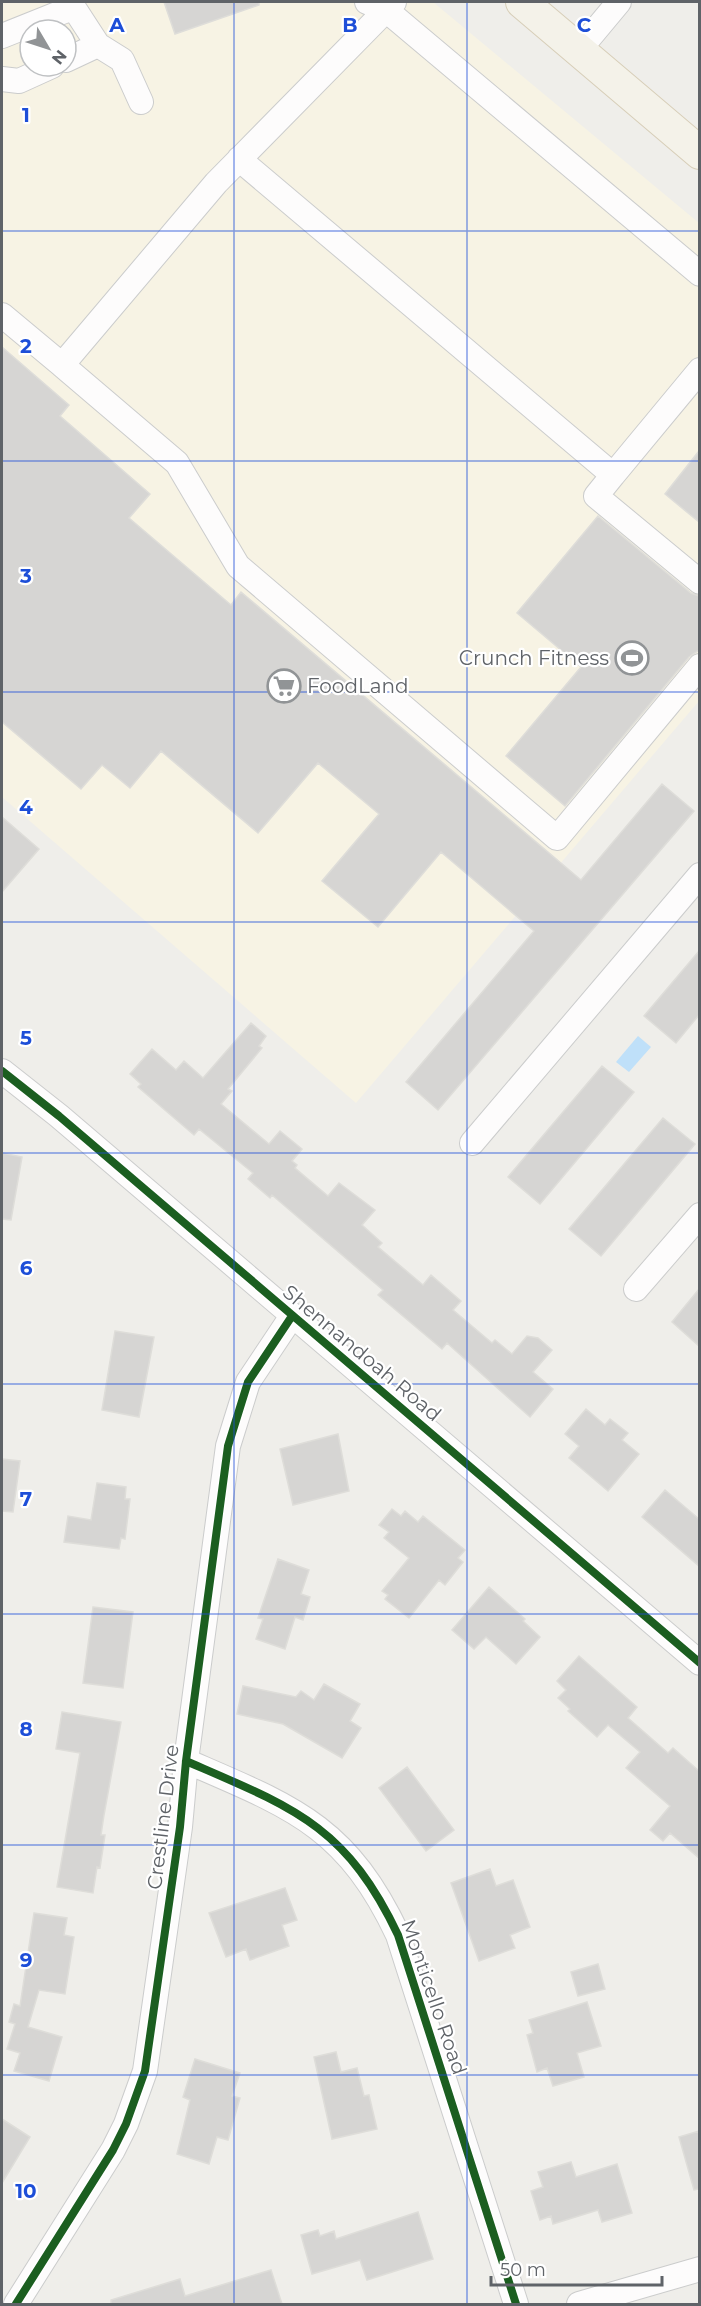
<svg xmlns="http://www.w3.org/2000/svg" width="701" height="2306" viewBox="0 0 701 2306" font-family="Montserrat,sans-serif">
	<style>
		.commercial { fill: #f7f3e4; fill-rule: evenodd }
		.water { fill: #bfe0f9 }
		.building { fill: #d6d5d3; stroke: #deddd9; stroke-width: 1.5 }
		.lines { fill: none; stroke-linecap: round; stroke-linejoin: round }
		.minor-casing { stroke: #cbcccc; stroke-width: 26 }
		.major-casing { stroke: #d7ceb8; stroke-width: 34 }
		.minor { stroke: #fdfcfc; stroke-width: 24 }
		.major { stroke: #f4f2e9; stroke-width: 32 }
		.cycleway-casing { stroke: #fff; stroke-width: 11 }
		.cycleway { stroke: #1b5e20; stroke-width: 8 }
		.grid { fill: none; stroke: #1d4ed8; stroke-width: 1.5; stroke-opacity: 0.55 }
		.labels { text-anchor: middle; stroke-width: 4.5; stroke-linejoin: round; paint-order: stroke }
		.poi-label { font-size: 20px; fill: #5f6368; stroke: #fff; text-anchor: end }
		.street-label { font-size: 20px; fill: #5f6368; stroke: #fff }
		.grid-label { font-size: 20px; text-anchor: middle; font-weight: bold; fill: #1d4ed8; stroke: #fff; stroke-width: 4.5; stroke-linejoin: round; paint-order: stroke }
	</style>
	<rect width="100%" height="100%" fill="#efeeea"/>
	<path class="commercial" d="M 2,2 L 433,2 L 699,223 L 699,701 L 356,1103 L 2,797 ZM 30,30 L 66,30 L 66,66 L 30,66 Z"/>
	<path class="water" d="M 638,1036 L 651,1047 L 629,1072 L 616,1062 Z"/>
	<path class="building" d="M 164,2 L 259,2 L 259,5 L 175,34 Z
		M 2,347 L 69,405 L 60,416 L 150,494 L 129,518 L 231,605 L 241,592 L 581,880 L 662,784 L 694,811 L 438,1110 L 406,1082 L 534,931 L 441,852 L 378,927 L 322,881 L 379,814 L 318,763 L 258,833 L 161,751 L 130,788 L 102,765 L 81,789 L 2,722 Z
		M 699,451 L 699,522 L 665,494 Z
		M 598,516 L 691,593 L 699,596 L 699,650 L 689,657 L 565,806 L 506,756 L 581,667 L 517,613 Z
		M 2,817 L 39,849 L 2,892 Z
		M 699,951 L 699,1015 L 676,1043 L 644,1016 Z
		M 251,1023 L 266,1036 L 259,1046 L 262,1048 L 228,1089 L 232,1091 L 221,1104 L 269,1144 L 280,1131 L 302,1149 L 292,1161 L 297,1165 L 295,1168 L 328,1196 L 339,1183 L 375,1210 L 362,1225 L 382,1243 L 378,1247 L 423,1285 L 431,1275 L 461,1301 L 453,1310 L 492,1343 L 495,1340 L 512,1354 L 527,1336 L 538,1338 L 552,1350 L 533,1372 L 553,1389 L 530,1417 L 447,1343 L 442,1349 L 378,1295 L 383,1290 L 272,1195 L 270,1198 L 248,1179 L 253,1173 L 199,1129 L 194,1135 L 138,1087 L 141,1084 L 130,1074 L 152,1049 L 176,1070 L 184,1061 L 203,1078 Z
		M 602,1066 L 634,1092 L 540,1204 L 508,1177 Z
		M 663,1118 L 695,1144 L 601,1256 L 569,1229 Z
		M 2,1153 L 22,1157 L 11,1220 L 2,1219 Z
		M 699,1289 L 699,1346 L 672,1322 Z
		M 115,1331 L 154,1337 L 139,1417 L 102,1410 Z
		M 586,1409 L 605,1425 L 610,1419 L 628,1433 L 622,1440 L 639,1454 L 608,1491 L 569,1458 L 579,1446 L 565,1434 Z
		M 338,1434 L 349,1491 L 293,1505 L 280,1449 Z
		M 2,1459 L 20,1461 L 13,1512 L 2,1511 Z
		M 97,1483 L 126,1487 L 125,1499 L 130,1499 L 125,1539 L 121,1538 L 119,1549 L 64,1542 L 68,1516 L 91,1520 Z
		M 665,1490 L 699,1519 L 699,1566 L 642,1517 Z
		M 392,1509 L 401,1516 L 405,1511 L 418,1522 L 423,1516 L 465,1550 L 458,1558 L 463,1562 L 445,1585 L 439,1580 L 409,1618 L 385,1599 L 388,1595 L 382,1591 L 409,1558 L 384,1538 L 389,1532 L 379,1525 Z
		M 278,1559 L 309,1570 L 301,1594 L 310,1597 L 303,1620 L 295,1617 L 285,1649 L 256,1639 L 263,1619 L 258,1618 Z
		M 489,1587 L 525,1619 L 523,1621 L 540,1637 L 516,1664 L 486,1637 L 474,1649 L 452,1630 Z
		M 93,1607 L 133,1612 L 123,1688 L 83,1683 Z
		M 579,1656 L 637,1707 L 628,1718 L 668,1753 L 673,1748 L 699,1771 L 699,1858 L 670,1833 L 663,1841 L 650,1830 L 670,1806 L 626,1768 L 640,1752 L 608,1725 L 597,1737 L 568,1711 L 570,1709 L 558,1698 L 566,1690 L 557,1681 Z
		M 324,1684 L 360,1704 L 350,1721 L 361,1728 L 342,1758 L 283,1724 L 237,1714 L 243,1686 L 296,1697 L 301,1691 L 314,1700 Z
		M 62,1712 L 121,1722 L 104,1815 L 101,1835 L 105,1835 L 100,1868 L 97,1867 L 93,1893 L 57,1887 L 80,1753 L 56,1749 Z
		M 407,1767 L 454,1830 L 426,1851 L 379,1788 Z
		M 490,1869 L 496,1886 L 513,1880 L 530,1927 L 510,1935 L 515,1948 L 479,1961 L 451,1883 Z
		M 285,1888 L 297,1920 L 282,1925 L 289,1946 L 250,1960 L 246,1949 L 226,1957 L 209,1913 Z
		M 34,1913 L 67,1918 L 64,1935 L 74,1937 L 65,1994 L 39,1990 L 28,2027 L 62,2037 L 49,2081 L 14,2071 L 20,2053 L 7,2049 L 15,2024 L 9,2022 L 14,2004 L 20,2006 Z
		M 598,1964 L 605,1989 L 578,1996 L 571,1972 Z
		M 587,2002 L 601,2046 L 577,2053 L 584,2077 L 553,2086 L 547,2068 L 537,2072 L 527,2035 L 533,2033 L 529,2020 Z
		M 336,2052 L 341,2072 L 357,2068 L 364,2096 L 369,2095 L 377,2129 L 332,2139 L 314,2057 Z
		M 195,2059 L 240,2073 L 232,2096 L 240,2098 L 228,2140 L 217,2137 L 209,2164 L 177,2154 L 190,2100 L 183,2097 Z
		M 2,2119 L 30,2137 L 2,2183 Z
		M 699,2131 L 699,2189 L 694,2190 L 679,2137 Z
		M 571,2162 L 576,2177 L 617,2164 L 632,2213 L 602,2222 L 598,2210 L 553,2224 L 551,2216 L 540,2220 L 531,2191 L 543,2187 L 538,2172 Z
		M 418,2212 L 433,2259 L 367,2280 L 360,2260 L 312,2274 L 301,2235 L 318,2230 L 320,2236 L 334,2231 L 336,2239 Z
		M 271,2270 L 282,2304 L 111,2304 L 111,2300 L 180,2279 L 185,2296 Z"/>
	<g class="lines">
		<g class="minor-casing">
			<path id="minor" d="M 70,2 L 98,45
				M 367,2 L 386,10 L 700,274
				M 2,36 L 72,8
				M 579,50 L 619,2
				M 66,60 L 98,45 L 122,60 L 141,102
				M 2,79 L 19,81 L 52,66
				M 239,159 L 613,475 L 700,370
				M 2,315 L 62,365 L 216,183 L 394,2
				M 62,365 L 177,463 L 238,566 L 557,838 L 700,666
				M 613,475 L 596,496 L 700,582
				M 2,1071 L 59,1116 L 700,1663
				M 472,1143 L 700,875
				M 636,1289 L 700,1215
				M 186,1761 C 292,1807 346,1825 398,1935 L 516,2304
				M 16,2304 L 113,2150 L 126,2124 L 145,2071 L 180,1827 L 186,1761 L 228,1446 L 248,1382 L 292,1316
				M 579,2304 L 700,2269"/>
		</g>
		<g class="major-casing">
			<path id="major" d="M 522,2 L 700,153"/>
		</g>
		<use href="#minor" class="minor"/>
		<use href="#major" class="major"/>
		<g class="cycleway-casing">
			<path id="cycleway" d="M 2,1071 L 59,1116 L 700,1663
				M 186,1761 C 292,1807 346,1825 398,1935 L 516,2304
				M 16,2304 L 113,2150 L 126,2124 L 145,2071 L 180,1827 L 186,1761 L 228,1446 L 248,1382 L 292,1316"/>
		</g>
		<use href="#cycleway" class="cycleway"/>
	</g>
	<path class="grid" d="M 234,2 L 234,2304M 467,2 L 467,2304M 2,231 L 700,231M 2,461 L 700,461M 2,692 L 700,692M 2,922 L 700,922M 2,1153 L 700,1153M 2,1384 L 700,1384M 2,1614 L 700,1614M 2,1845 L 700,1845M 2,2075 L 700,2075"/>
	<defs>
		<g id="stadium-ring" transform="scale(1.725)"><circle r="9.5" fill="#fff" stroke="#919496" stroke-width="1.5"/><path d="M0-5a6.5 5 0 1 0 0 10a6.5 5 0 1 0 0-10ZM-3.5-1.8h7v3.6h-7Z" fill="#919496"/></g>
		<g id="supermarket-ring" transform="scale(1.725)"><circle r="9.5" fill="#fff" stroke="#919496" stroke-width="1.5"/><path d="M-6-5.5h2.5l.6 2H6L4.5 2H-2.5L-4.4-4H-6ZM-1.5 3.2a1.3 1.3 0 1 0 .1 0ZM3 3.2a1.3 1.3 0 1 0 .1 0Z" fill="#919496"/></g>
	</defs>
	<g fill-rule="evenodd">
		<use href="#stadium-ring" x="632" y="658"/>
		<use href="#supermarket-ring" x="284" y="686"/>
	</g>
	<g class="labels">
		<g class="poi-label">
			<text x="609" y="665">Crunch Fitness</text>
			<text x="307" y="693" text-anchor="start">FoodLand</text>
		</g>
		<g class="street-label">
			<text transform="translate(362 1353) rotate(40)" y="7">Shennandoah Road</text>
			<text transform="translate(163 1817) rotate(-83)" y="7">Crestline Drive</text>
			<text transform="translate(434 1997) rotate(71)" y="7">Monticello Road</text>
		</g>
	</g>
	<g class="grid-label">
		<text x="117" y="32">A</text>
		<text x="350" y="32">B</text>
		<text x="584" y="32">C</text>
		<text x="26" y="122">1</text>
		<text x="26" y="353">2</text>
		<text x="26" y="583">3</text>
		<text x="26" y="814">4</text>
		<text x="26" y="1045">5</text>
		<text x="26" y="1275">6</text>
		<text x="26" y="1506">7</text>
		<text x="26" y="1736">8</text>
		<text x="26" y="1967">9</text>
		<text x="26" y="2198">10</text>
	</g>
	<rect width="701" height="2306" fill="none" stroke="#5f6368" stroke-width="6"/>
	<g transform="translate(48 48) rotate(129)"><circle r="28" fill="#ffffff" stroke="#bfc1c3" stroke-width="1.5"/>
	<path d="M0-4.5L10 22L0 15L-10 22Z" fill="#919496"/>
	<text y="-9" font-size="16" font-weight="bold" text-anchor="middle" fill="#5f6368">N</text>
	</g>
	<path d="M491 2276v9h171v-9" fill="none" stroke="#5f6368" stroke-width="3"/>
	<text x="500" y="2276" font-size="18" fill="#5f6368" stroke="#ffffff" stroke-width="4.5" paint-order="stroke">50 m</text>
</svg>
